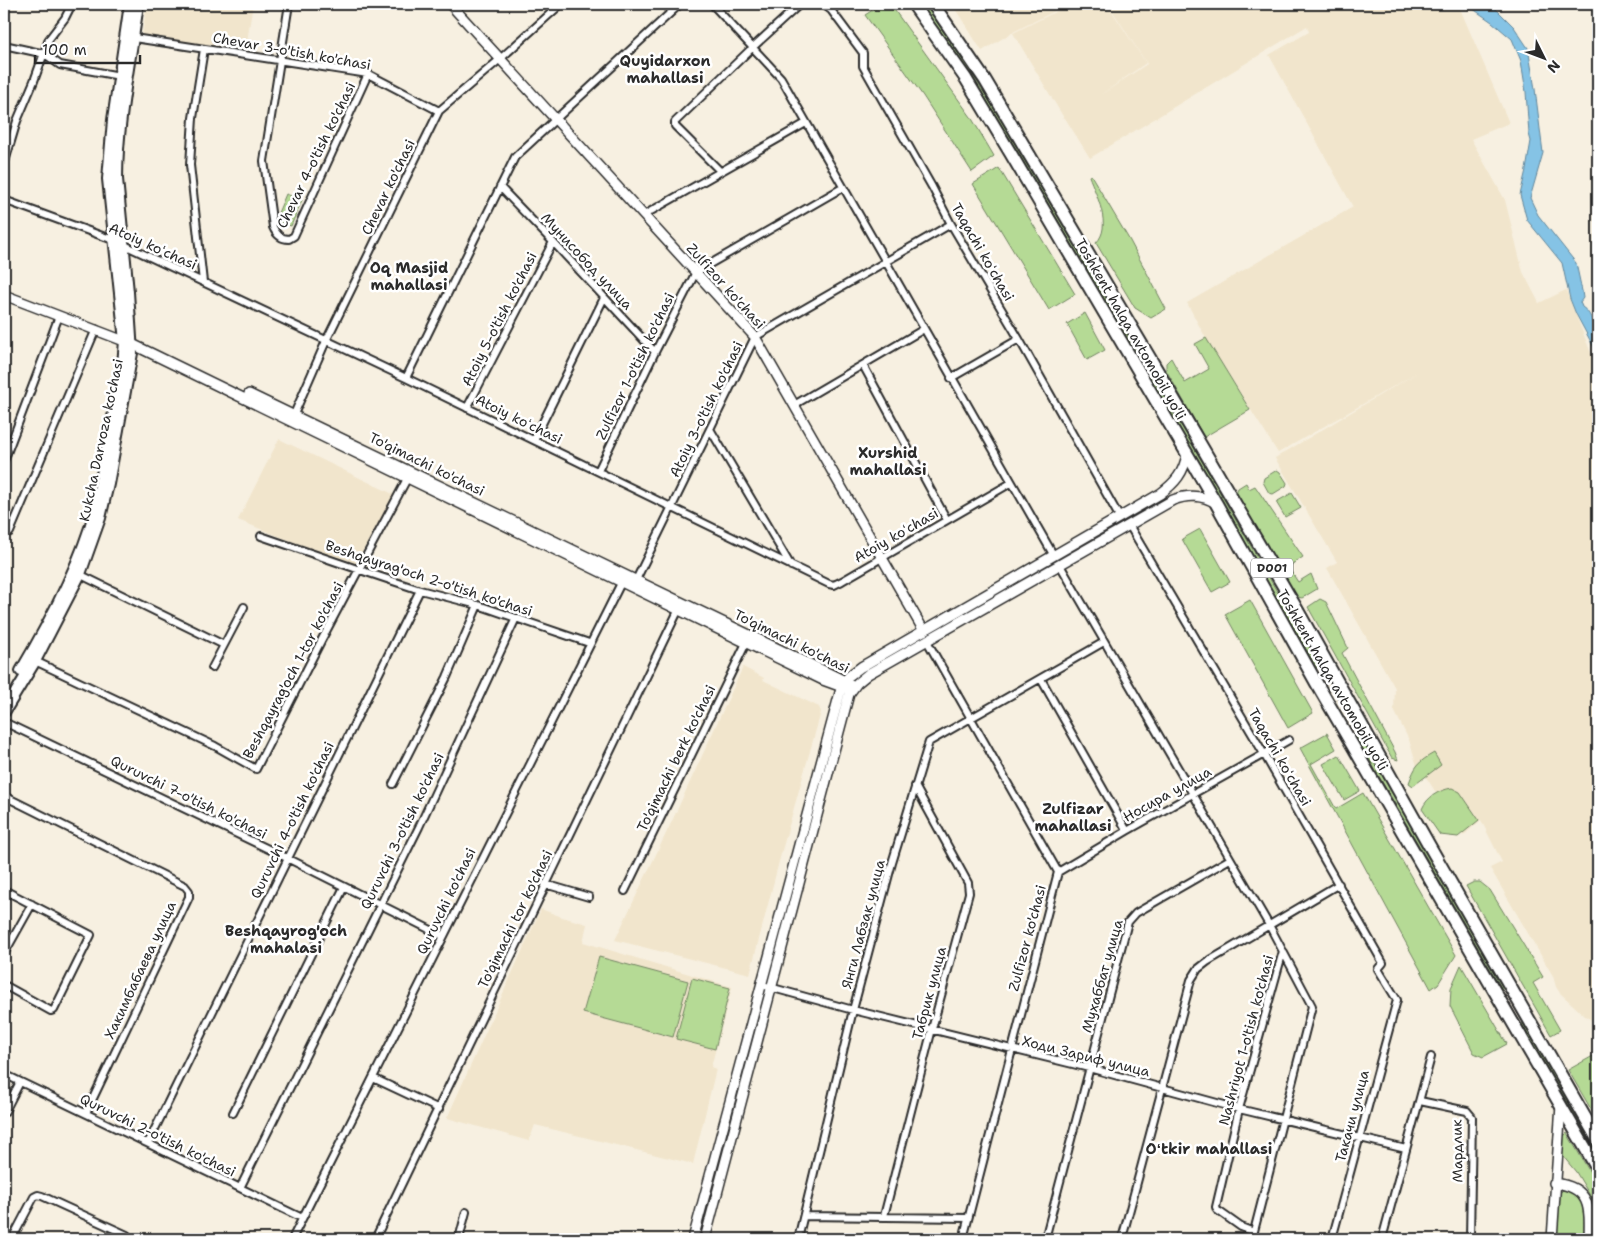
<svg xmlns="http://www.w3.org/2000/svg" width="1602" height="1243" viewBox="0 0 1602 1243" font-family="'Shantell Sans',sans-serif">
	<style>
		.built { fill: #f1e5cc }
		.green { fill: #b5da95; stroke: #708260 }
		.water { fill: #85c3e5; stroke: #61869b }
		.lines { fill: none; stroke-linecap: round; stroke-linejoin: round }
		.street-casing { stroke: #2b2b2b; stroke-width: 10 }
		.secondary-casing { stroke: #2b2b2b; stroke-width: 12 }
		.primary-casing { stroke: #2b2b2b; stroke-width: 14 }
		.highway-casing { stroke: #2b2b2b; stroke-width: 15 }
		.street { stroke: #fff; stroke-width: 6 }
		.secondary { stroke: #fff; stroke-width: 9 }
		.primary { stroke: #fff; stroke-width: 10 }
		.highway { stroke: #fff; stroke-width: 11 }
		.labels { text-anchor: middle; stroke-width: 5; stroke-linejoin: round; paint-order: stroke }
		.shield { fill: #fff; stroke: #6b6b6b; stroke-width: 1 }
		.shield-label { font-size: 12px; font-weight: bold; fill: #2b2b2b }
		.street-label { font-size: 14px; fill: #2b2b2b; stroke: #fff }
		.neighbourhood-label { font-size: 15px; font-weight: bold; fill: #2b2b2b; stroke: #fff }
	</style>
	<rect width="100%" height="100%" fill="#f7f0e1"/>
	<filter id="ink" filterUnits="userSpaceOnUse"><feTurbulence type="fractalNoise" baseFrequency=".02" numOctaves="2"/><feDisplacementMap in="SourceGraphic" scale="10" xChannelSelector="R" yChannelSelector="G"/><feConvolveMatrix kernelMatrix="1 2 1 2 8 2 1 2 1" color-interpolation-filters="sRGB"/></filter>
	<g filter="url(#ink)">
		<path class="built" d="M 147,4 L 253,4 L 245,54 L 173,44 L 173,39 L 142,35 Z
			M 952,4 L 1069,4 L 1013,32 L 982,51 Z
			M 1071,4 L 1107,4 L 1146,63 L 1099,96 L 1147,64 L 1108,4 L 1458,4 L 1509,123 L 1471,139 L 1505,200 L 1523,272 L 1539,303 L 1566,290 L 1598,371 L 1598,1024 L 1585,1016 L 1560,993 L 1556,987 L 1553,976 L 1490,868 L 1502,862 L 1481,820 L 1463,836 L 1428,780 L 1417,766 L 1409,740 L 1394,710 L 1395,688 L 1327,568 L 1337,562 L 1275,458 L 1420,371 L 1278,453 L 1209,344 L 1187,303 L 1353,207 L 1269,55 L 1309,32 L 1307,26 L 1090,158 L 1065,118 L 1064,118 L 1013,33 Z
			M 279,439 L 395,495 L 354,566 L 238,520 Z
			M 743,667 L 764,678 L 763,680 L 819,707 L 821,712 L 781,854 L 750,974 L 615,940 L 672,821 Z
			M 541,909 L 562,917 L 587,924 L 583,942 L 732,987 L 711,1067 L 716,1069 L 693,1164 L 535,1125 L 529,1141 L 447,1118 Z"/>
		<path class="green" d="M 882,4 L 890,4 L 971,117 L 994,156 L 972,172 L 923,96 L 865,15 Z
			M 920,4 L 925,4 L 932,13 L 1009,131 L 1137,349 L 1135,350 L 1001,126 L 954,53 Z
			M 999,168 L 1075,294 L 1049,310 L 973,184 Z
			M 1091,175 L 1130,241 L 1166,309 L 1151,318 L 1135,308 L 1096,243 C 1113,226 1096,195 1089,176 Z
			M 286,194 L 302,200 L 291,226 L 275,220 Z
			M 1085,313 L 1105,350 L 1087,360 L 1067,324 Z
			M 1206,338 L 1250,410 L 1204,437 L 1166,370 L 1166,363 L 1171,358 L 1185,383 L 1209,369 L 1195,344 Z
			M 1151,373 L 1320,666 L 1317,668 L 1148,375 Z
			M 1277,470 L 1280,472 L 1287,483 L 1286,486 L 1273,494 L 1269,493 L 1263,482 L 1264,478 Z
			M 1246,483 L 1249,489 L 1255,486 L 1303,557 L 1288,567 L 1298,582 L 1311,574 L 1317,589 L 1302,598 L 1294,596 L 1235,495 L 1238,488 Z
			M 1292,493 L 1301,508 L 1285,517 L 1276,502 Z
			M 1200,529 L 1230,582 L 1212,592 L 1182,539 Z
			M 1320,599 L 1326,602 L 1348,648 L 1342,653 L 1395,752 L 1398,760 L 1392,758 L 1308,607 Z
			M 1250,600 L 1313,713 L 1288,728 L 1225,614 Z
			M 1357,731 L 1505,987 L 1502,989 L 1354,733 Z
			M 1327,733 L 1336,749 L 1311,764 L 1336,809 L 1363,793 L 1456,955 L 1438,984 L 1431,989 L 1300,748 Z
			M 1434,753 L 1441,765 L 1413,786 L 1409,783 C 1415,766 1418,762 1434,753 Z
			M 1339,755 L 1360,791 L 1344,800 L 1323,764 Z
			M 1452,788 L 1460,792 L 1479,820 L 1458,837 L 1440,835 L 1422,809 C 1427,797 1439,790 1452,788 Z
			M 1474,882 L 1480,882 L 1490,890 L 1543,977 L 1533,983 L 1560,1030 L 1551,1035 L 1466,886 Z
			M 599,957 L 688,981 L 673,1037 L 583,1013 Z
			M 1461,965 L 1507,1044 L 1483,1057 L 1474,1053 L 1450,1006 L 1451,988 Z
			M 692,978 L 730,988 L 715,1049 L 676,1039 Z
			M 1525,1022 L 1598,1149 L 1598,1157 L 1522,1024 Z
			M 1593,1056 L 1598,1060 L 1598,1121 L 1568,1070 Z
			M 1567,1133 L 1598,1186 L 1598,1209 L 1576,1172 L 1562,1155 L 1560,1140 Z
			M 1563,1190 C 1588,1188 1584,1223 1583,1239 L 1556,1239 L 1559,1194 Z"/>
		<path class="water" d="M 1466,4 L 1491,4 L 1514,27 L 1528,48 L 1535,89 L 1543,153 L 1530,198 L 1538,215 L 1576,263 L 1582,291 L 1583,298 L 1580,302 L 1582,307 C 1591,313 1593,321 1593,332 L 1598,336 L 1598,355 L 1576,314 L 1570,299 L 1562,263 L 1527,220 L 1520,195 L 1526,170 L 1531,141 L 1529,134 L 1526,92 L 1521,61 L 1512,39 L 1492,22 Z"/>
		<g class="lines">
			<g class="street-casing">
				<path id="street" d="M 289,4 L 264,161 L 273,227 C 276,234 280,239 289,239 L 294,236 L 368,74
					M 712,4 L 781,78 L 1054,556
					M 823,4 L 831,10 L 863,53 L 863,66 L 932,187 L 951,224 L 1019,339 L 1120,518
					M 134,38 L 368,74 L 439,111
					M 4,45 L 45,54 L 60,65 L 120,76
					M 4,165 L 17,121 L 34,81 L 49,39 L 65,18 L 72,4
					M 720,171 L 675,126 L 675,122 L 752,48 L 800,4
					M 500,187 L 553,242 L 655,352
					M 4,200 L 116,241 L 406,378 L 829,584 L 834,585 L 842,581 L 1011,483
					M 644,215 L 806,123
					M 203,282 L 190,165 L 193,118 L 204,49
					M 863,365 L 947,520
					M 406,378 L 515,157 L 680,4
					M 951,378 L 1019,339
					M 794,405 L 924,329
					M 467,408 L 553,242
					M 292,419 L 326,341 L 439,111 L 499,60 L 561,4
					M 710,429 L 791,566
					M 534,440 L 604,298
					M 4,461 L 59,316
					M 598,471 L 655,352 L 696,272 L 842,188
					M 1129,525 L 1264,754 L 1383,963 L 1378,969 L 1397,1000 L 1332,1239
					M 10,532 L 96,329
					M 261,536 L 360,570 L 420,590 L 478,605 L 589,643
					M 1060,565 L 1269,925 L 1312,1006 L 1252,1239
					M 77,573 L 224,645
					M 634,584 L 755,337 L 951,224
					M 927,641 L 1058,872 L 963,1239
					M 35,661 L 215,746 L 256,769 L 321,641 L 409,475
					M 212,668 L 244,607
					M 1041,679 L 1127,831
					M 4,722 L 287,858 L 443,936
					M 393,784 L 447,677 L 478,605
					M 4,796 L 185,886 L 189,891 L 189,897 L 86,1113
					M 1058,872 L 1127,831 L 1289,740
					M 545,884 L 589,897
					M 4,890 L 91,935 L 54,1010 L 51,1011 L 4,985
					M 625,891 L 748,639
					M 4,954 L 32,904
					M 762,985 L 853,1010 L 1089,1068 L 1239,1109 L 1406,1149
					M 4,1074 L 302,1218
					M 373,1078 L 439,1109
					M 1420,1101 L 1467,1111 L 1472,1117 L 1470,1239
					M 4,1113 L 20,1082
					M 233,1113 L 344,887
					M 148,1143 L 420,590
					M 240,1188 L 419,827 L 516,618
					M 804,1216 L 968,1218
					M 884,1216 L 932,1029 L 969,893 L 968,883 L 915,786
					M 1254,1232 L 1241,1227 L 1217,1210 L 1216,1207 L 1239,1109 L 1283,951
					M 12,1239 L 34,1197 L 38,1195 L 42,1196 L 127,1235
					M 292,1239 L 623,579
					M 375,1239 L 679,609
					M 459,1239 L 466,1212
					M 798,1239 L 853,1010 L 892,863 L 929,742 L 1104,642
					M 1045,1239 L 1128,922 L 1136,913 L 1230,859
					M 1124,1239 L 1123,1235 L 1191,980 L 1198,969 L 1207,962 L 1339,884
					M 1382,1239 L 1431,1057"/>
			</g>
			<g class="secondary-casing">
				<path id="secondary" d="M 450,4 L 755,337 L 924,631
					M 4,295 L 132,344 L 823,680 L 845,688
					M 249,394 L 845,681 L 849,684
					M 1554,1183 C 1591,1187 1590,1208 1589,1239
					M 693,1239 L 842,685 L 849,676 L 861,667 L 1160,494 C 1175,483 1184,473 1187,454
					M 705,1239 L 849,694 L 857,683 L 868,674 L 1173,500 C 1189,494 1202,495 1216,503
					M 1552,1239 L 1561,1105
					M 1596,1239 L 1598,1237"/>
			</g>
			<g class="primary-casing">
				<path id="primary" d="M 21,671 C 50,622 80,566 95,511 L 123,365 L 125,341 L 108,179 L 113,120 L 130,4
					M 4,712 L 35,661 L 80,574 L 100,518 L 108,484 L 132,353 L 128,292 L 117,179 C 117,120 130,62 138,4"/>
			</g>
			<g class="highway-casing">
				<path id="highway" d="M 913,4 L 966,79 L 1011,154 L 1216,503 L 1317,684 L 1598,1170
					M 933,4 L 985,80 L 1151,360 L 1295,606 L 1429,845 L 1598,1140"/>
			</g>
			<use href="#street" class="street"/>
			<use href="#secondary" class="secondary"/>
			<use href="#primary" class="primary"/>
			<use href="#highway" class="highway"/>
		</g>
	</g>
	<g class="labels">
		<rect class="shield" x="1251" y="558.5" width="42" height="19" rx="4"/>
		<g class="shield-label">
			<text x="1272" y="572">D001</text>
		</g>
		<g class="street-label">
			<text transform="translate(292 51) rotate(10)" y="5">Chevar 3-o'tish ko'chasi</text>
			<text transform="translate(316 155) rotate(-64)" y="5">Chevar 4-o'tish ko'chasi</text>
			<text transform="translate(388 187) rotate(-64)" y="5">Chevar ko'chasi</text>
			<text transform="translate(153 246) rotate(24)" y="5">Atoiy koʻchasi</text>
			<text transform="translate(983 252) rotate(60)" y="5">Taqachi koʻchasi</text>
			<text transform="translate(587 261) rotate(47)" y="5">Мунисобод улица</text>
			<text transform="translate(726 286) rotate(48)" y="5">Zulfizor ko'chasi</text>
			<text transform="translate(499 319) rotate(-63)" y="5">Atoiy 5-o'tish ko'chasi</text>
			<text transform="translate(1131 329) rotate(60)" y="5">Toshkent halqa avtomobil yo'li</text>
			<text transform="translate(635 366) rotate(-64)" y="5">Zulfizor 1-o'tish ko'chasi</text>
			<text transform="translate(706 409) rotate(-64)" y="5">Atoiy 3-o'tish ko'chasi</text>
			<text transform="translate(519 419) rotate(26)" y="5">Atoiy koʻchasi</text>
			<text transform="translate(101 440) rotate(-78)" y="5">Kukcha Darvoza ko'chasi</text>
			<text transform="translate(427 464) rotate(26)" y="5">To'qimachi ko'chasi</text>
			<text transform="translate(896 535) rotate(-30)" y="5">Atoiy koʻchasi</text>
			<text transform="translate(429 578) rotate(18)" y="5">Beshqayrag'och 2-o'tish ko'chasi</text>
			<text transform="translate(792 641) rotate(26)" y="5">To'qimachi ko'chasi</text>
			<text transform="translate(293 670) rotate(-62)" y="5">Beshqayrag'och 1-tor ko'chasi</text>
			<text transform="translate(1333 680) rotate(60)" y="5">Toshkent halqa avtomobil yo'li</text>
			<text transform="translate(1280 757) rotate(60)" y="5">Taqachi koʻchasi</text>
			<text transform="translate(676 758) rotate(-64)" y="5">To'qimachi berk ko'chasi</text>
			<text transform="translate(1167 794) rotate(-29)" y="5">Носира улица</text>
			<text transform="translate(189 797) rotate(26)" y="5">Quruvchi 7-o'tish ko'chasi</text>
			<text transform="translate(292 820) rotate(-64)" y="5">Quruvchi 4-o'tish ko'chasi</text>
			<text transform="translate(402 831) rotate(-64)" y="5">Quruvchi 3-o'tish ko'chasi</text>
			<text transform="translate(446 901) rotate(-64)" y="5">Quruvchi ko'chasi</text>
			<text transform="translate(515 919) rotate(-64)" y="5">To'qimachi tor ko'chasi</text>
			<text transform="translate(863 924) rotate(-75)" y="5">Янги Лабзак улица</text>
			<text transform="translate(1027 938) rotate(-75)" y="5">Zulfizor ko'chasi</text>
			<text transform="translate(140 970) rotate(-65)" y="5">Хакимбабаева улица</text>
			<text transform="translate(1102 976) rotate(-74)" y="5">Мухаббат улица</text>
			<text transform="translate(929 993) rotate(-75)" y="5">Табрик улица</text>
			<text transform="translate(1246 1040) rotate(-75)" y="5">Nashriyot 1-o'tish ko'chasi</text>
			<text transform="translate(1086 1056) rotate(14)" y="5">Ходи Зариф улица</text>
			<text transform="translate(1352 1116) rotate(-75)" y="5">Такачи улица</text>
			<text transform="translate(158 1135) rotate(26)" y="5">Quruvchi 2-o'tish ko'chasi</text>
			<text transform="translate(1457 1151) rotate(-91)" y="5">Мардлик</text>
		</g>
		<g class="neighbourhood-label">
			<text x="665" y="66">Quyidarxon<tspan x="665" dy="17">mahallasi</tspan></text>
			<text x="409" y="273">Oq Masjid<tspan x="409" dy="17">mahallasi</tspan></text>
			<text x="888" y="458">Xurshid<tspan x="888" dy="17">mahallasi</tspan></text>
			<text x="1073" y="814">Zulfizar<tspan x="1073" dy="17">mahallasi</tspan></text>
			<text x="286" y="936">Beshqayrog'och<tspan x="286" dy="17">mahalasi</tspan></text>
			<text x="1209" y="1154">Oʻtkir mahallasi</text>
		</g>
	</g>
	<rect width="1602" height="1243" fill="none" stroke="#fff" stroke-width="20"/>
	<rect x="10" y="10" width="1582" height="1223" fill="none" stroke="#2b2b2b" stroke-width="2" filter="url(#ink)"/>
	<g transform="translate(1544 58) rotate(132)" stroke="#ffffff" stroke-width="4" paint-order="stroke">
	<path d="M0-4L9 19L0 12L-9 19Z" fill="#2b2b2b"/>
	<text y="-8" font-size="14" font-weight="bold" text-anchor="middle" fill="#2b2b2b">N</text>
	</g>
	<path d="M35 55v8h105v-8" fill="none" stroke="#2b2b2b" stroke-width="2.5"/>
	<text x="42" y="55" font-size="15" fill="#2b2b2b" stroke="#ffffff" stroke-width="4" paint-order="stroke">100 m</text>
</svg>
